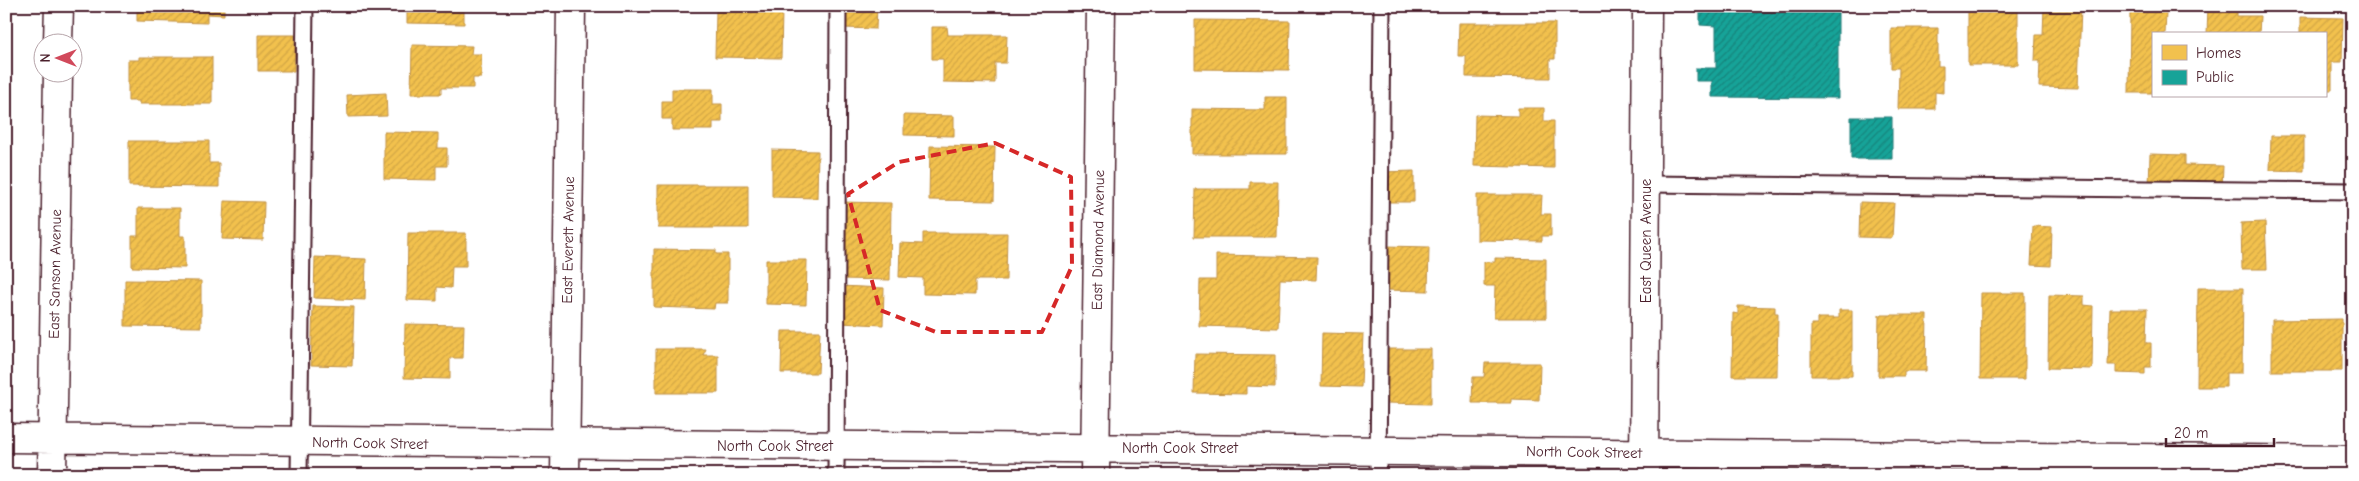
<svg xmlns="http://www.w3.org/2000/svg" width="2359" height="481" viewBox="0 0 2359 481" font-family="'Comic Neue',sans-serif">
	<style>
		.homes { fill: url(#homes-hatch); stroke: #c09044 }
		.public { fill: url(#public-hatch); stroke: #267b77 }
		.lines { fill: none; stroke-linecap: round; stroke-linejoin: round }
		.service-casing { stroke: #4a1f2b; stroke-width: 19 }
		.minor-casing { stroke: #4a1f2b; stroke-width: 31 }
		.service { stroke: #fff; stroke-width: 15 }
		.minor { stroke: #fff; stroke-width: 28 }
		.marked { fill: none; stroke: #d62828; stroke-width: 4; stroke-dasharray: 10 6; stroke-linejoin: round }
		.labels { text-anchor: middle; stroke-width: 5; stroke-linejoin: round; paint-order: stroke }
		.street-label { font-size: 15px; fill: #4a1f2b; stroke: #fff }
	</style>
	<defs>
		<pattern id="homes-hatch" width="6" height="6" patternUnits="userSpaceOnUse" patternTransform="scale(1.25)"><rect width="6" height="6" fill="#f2c14e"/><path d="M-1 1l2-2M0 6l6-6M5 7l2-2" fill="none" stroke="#d1a544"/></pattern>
		<pattern id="public-hatch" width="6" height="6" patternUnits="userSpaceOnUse" patternTransform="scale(1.25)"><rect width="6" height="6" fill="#17a398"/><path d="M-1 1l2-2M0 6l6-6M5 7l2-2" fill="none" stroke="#17847c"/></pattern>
	</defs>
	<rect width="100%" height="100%" fill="#fff"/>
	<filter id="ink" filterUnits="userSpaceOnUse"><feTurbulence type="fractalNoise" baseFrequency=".02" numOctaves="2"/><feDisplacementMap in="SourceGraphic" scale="10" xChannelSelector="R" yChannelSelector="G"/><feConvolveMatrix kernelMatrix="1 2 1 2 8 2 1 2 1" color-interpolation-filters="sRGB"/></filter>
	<g filter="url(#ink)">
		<path class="homes" d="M 137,6 L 224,6 L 224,15 L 207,14 L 207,23 L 137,21 Z
			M 407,6 L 464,6 L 464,24 L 407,23 Z
			M 843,6 L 877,6 L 876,29 L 843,28 Z
			M 1968,6 L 2018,6 L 2018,65 L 1968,65 Z
			M 2044,6 L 2081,7 L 2078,88 L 2039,87 L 2040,61 L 2035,61 L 2036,35 L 2043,35 Z
			M 2208,6 L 2237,6 L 2237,16 L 2260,16 L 2259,34 L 2207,34 Z
			M 716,11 L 782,11 L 781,58 L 715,57 Z
			M 2130,12 L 2166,12 L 2165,34 L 2153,34 L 2153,93 L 2129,93 Z
			M 2300,17 L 2343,18 L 2342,62 L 2332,62 L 2332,90 L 2325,90 L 2325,34 L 2300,34 Z
			M 1195,20 L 1290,21 L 1289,70 L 1195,69 Z
			M 1459,23 L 1555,23 L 1555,59 L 1550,59 L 1550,78 L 1466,77 L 1466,56 L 1458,56 Z
			M 932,27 L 947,27 L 948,35 L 1007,35 L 1006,63 L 995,63 L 995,83 L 943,82 L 943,59 L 932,59 Z
			M 1891,28 L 1938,28 L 1938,66 L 1943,66 L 1943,93 L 1935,92 L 1935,109 L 1898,109 L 1899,68 L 1891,68 Z
			M 258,35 L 295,35 L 294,71 L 258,71 Z
			M 412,45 L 472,46 L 471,54 L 481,54 L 481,78 L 473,78 L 473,88 L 441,88 L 441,94 L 411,94 Z
			M 139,57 L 212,57 L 212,104 L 139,104 L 139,101 L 128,101 L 128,60 L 139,60 Z
			M 672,89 L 713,89 L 713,104 L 722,104 L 722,122 L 713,122 L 713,130 L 672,130 L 672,119 L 662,119 L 662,101 L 672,101 Z
			M 386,93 L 387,116 L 348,117 L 347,95 Z
			M 1265,97 L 1287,97 L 1287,154 L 1192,154 L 1192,109 L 1265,110 Z
			M 1518,108 L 1544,108 L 1544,121 L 1554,121 L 1554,168 L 1474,166 L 1475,115 L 1518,116 Z
			M 904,115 L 954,116 L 954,136 L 904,135 Z
			M 384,132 L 438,133 L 438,148 L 447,148 L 447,166 L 436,166 L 436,180 L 384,179 Z
			M 2271,136 L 2304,136 L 2304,171 L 2270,170 Z
			M 129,141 L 209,141 L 209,163 L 219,163 L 219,187 L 129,186 Z
			M 930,146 L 995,147 L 994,201 L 929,200 Z
			M 772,150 L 818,151 L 817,198 L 772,197 Z
			M 2150,154 L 2185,155 L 2185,165 L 2223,166 L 2222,188 L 2149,187 Z
			M 1414,171 L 1414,202 L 1381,202 L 1380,172 Z
			M 1250,182 L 1278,182 L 1277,237 L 1194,237 L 1195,189 L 1250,189 Z
			M 658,185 L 748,185 L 748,228 L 658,228 Z
			M 1477,195 L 1542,195 L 1541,214 L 1551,214 L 1551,236 L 1542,236 L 1542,241 L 1477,240 Z
			M 224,201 L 264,202 L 263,240 L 222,239 Z
			M 841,202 L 891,203 L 890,280 L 840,279 Z
			M 1860,202 L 1894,203 L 1892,238 L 1859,237 Z
			M 138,208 L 180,208 L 180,236 L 185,236 L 185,268 L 132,267 L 132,236 L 138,236 Z
			M 2265,222 L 2267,269 L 2242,269 L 2241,223 Z
			M 2033,226 L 2052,227 L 2051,266 L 2031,265 Z
			M 408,233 L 466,233 L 466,266 L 452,266 L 451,288 L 437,287 L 437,301 L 407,300 Z
			M 923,233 L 1007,233 L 1006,280 L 975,280 L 975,295 L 923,294 L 923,278 L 899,277 L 900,243 L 923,244 Z
			M 1386,246 L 1429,247 L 1428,291 L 1385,290 Z
			M 654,249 L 716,250 L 716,254 L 728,254 L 728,303 L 715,303 L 714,309 L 654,307 Z
			M 1216,255 L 1317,257 L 1316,280 L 1280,279 L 1278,328 L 1199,326 L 1200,280 L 1216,280 Z
			M 315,257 L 366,259 L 365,300 L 314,298 Z
			M 1495,258 L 1546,259 L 1546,318 L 1494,318 L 1495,286 L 1484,286 L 1484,262 L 1495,262 Z
			M 766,260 L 807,260 L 806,305 L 766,304 Z
			M 125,280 L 201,281 L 201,327 L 125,326 Z
			M 840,286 L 884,288 L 883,325 L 839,323 Z
			M 2198,288 L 2243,288 L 2242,373 L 2226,373 L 2226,387 L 2197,387 Z
			M 1981,293 L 2025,293 L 2025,379 L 1980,379 Z
			M 2049,295 L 2084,296 L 2084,305 L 2093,306 L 2092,369 L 2048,368 Z
			M 313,306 L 354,307 L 352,366 L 311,365 Z
			M 1738,306 L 1775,307 L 1775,313 L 1778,313 L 1777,376 L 1732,376 L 1733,313 L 1738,314 Z
			M 2110,309 L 2147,309 L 2146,343 L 2151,343 L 2151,367 L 2145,367 L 2145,374 L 2116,373 L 2116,365 L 2108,365 Z
			M 1839,310 L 1852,310 L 1852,376 L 1811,376 L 1811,324 L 1817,324 L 1817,318 L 1839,318 Z
			M 1879,315 L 1927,315 L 1926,371 L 1904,371 L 1904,376 L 1878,376 Z
			M 2342,319 L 2342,371 L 2272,371 L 2272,320 Z
			M 405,324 L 464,325 L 463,358 L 450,358 L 450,379 L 404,378 Z
			M 2353,327 L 2353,384 L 2352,384 Z
			M 782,331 L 820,331 L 818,373 L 781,373 Z
			M 1322,333 L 1363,334 L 1361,387 L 1321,386 Z
			M 656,349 L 706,349 L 703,355 L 718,355 L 718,393 L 656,393 Z
			M 1386,349 L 1431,349 L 1431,404 L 1385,403 Z
			M 1195,354 L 1275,355 L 1275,387 L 1246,386 L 1246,394 L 1194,393 Z
			M 1485,363 L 1540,363 L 1539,400 L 1511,399 L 1511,403 L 1472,403 L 1473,377 L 1484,377 Z"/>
		<path class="public" d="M 1700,6 L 1760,6 L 1760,9 L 1838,9 L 1838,98 L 1712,97 L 1712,81 L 1696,81 L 1696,68 L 1716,68 L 1716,26 L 1700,25 Z
			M 1851,117 L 1892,117 L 1892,159 L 1851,159 Z"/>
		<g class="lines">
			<g class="service-casing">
				<path id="service" d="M 1646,184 L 2353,191
					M 299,475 L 305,6
					M 836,475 L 838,6
					M 1378,475 L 1382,6"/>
			</g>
			<g class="minor-casing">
				<path id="minor" d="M 58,42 L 59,6
					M 6,438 L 2353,460
					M 52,475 L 58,72
					M 565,475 L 571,6
					M 1095,475 L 1101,6
					M 1644,475 L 1647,6"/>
			</g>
			<use href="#service" class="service"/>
			<use href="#minor" class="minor"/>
		</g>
	</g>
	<path class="marked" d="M 995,143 L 1071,177 L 1072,266 L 1042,332 L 936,332 L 880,310 L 848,194 L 899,162 Z"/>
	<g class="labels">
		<g class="street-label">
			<text transform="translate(568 240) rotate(-89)" y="5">East Everett Avenue</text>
			<text transform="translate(1098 240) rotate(-89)" y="5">East Diamond Avenue</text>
			<text transform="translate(1646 241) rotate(-90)" y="5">East Queen Avenue</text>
			<text transform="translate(55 274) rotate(-89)" y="5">East Sanson Avenue</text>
			<text transform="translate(370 443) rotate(1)" y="5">North Cook Street</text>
			<text x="775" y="451">North Cook Street</text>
			<text x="1180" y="453">North Cook Street</text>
			<text transform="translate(1584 452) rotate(1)" y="5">North Cook Street</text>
		</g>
	</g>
	<rect width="2359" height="481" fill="none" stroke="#fff" stroke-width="25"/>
	<rect x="12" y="12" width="2334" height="456" fill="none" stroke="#4a1f2b" stroke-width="2" filter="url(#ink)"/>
	<rect x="2152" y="32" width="175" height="65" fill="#ffffff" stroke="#b7a5aa"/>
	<rect x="2162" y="45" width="25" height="15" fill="#f2c14e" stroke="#b7a5aa"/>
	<text x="2196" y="58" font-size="15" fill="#4a1f2b">Homes</text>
	<rect x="2162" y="70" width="25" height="15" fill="#17a398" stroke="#b7a5aa"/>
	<text x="2196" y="82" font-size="15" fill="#4a1f2b">Public</text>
	<g transform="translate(58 58) rotate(270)"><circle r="24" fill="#ffffff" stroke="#b7a5aa"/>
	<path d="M0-4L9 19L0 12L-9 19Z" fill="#d1495b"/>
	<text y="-8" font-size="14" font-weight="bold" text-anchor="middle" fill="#4a1f2b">N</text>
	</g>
	<path d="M2166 438v8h108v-8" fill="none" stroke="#4a1f2b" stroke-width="2.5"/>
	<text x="2174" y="438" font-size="15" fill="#4a1f2b" stroke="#ffffff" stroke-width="4" paint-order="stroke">20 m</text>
</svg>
